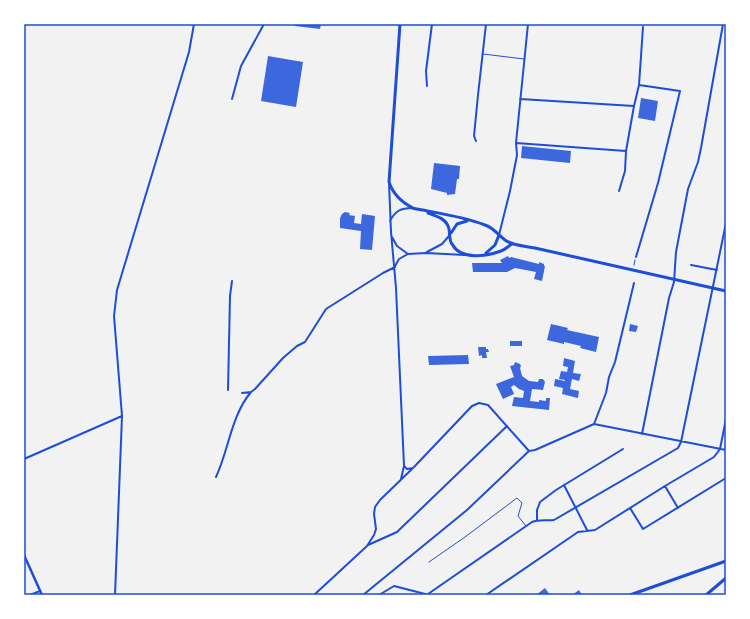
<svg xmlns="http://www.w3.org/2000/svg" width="750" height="619" viewBox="0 0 750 619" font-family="'Fira Sans Condensed',sans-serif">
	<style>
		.building { fill: #3d67dc }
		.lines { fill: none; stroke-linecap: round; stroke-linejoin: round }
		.path { stroke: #1d4ed8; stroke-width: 1 }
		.service { stroke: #1d4ed8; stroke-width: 1 }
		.minor { stroke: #1d4ed8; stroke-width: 2 }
		.tertiary { stroke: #1d4ed8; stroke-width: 2.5 }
		.secondary { stroke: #1d4ed8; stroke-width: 3 }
		.neatline { fill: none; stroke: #1d4ed8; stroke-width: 1.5 }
	</style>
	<rect width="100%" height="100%" fill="#f2f2f2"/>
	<path class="building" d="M 295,24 L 321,24 L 320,29 L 295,26 Z
		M 268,56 L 303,62 L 296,107 L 261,101 Z
		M 641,98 L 658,101 L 655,121 L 638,118 Z
		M 522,146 L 571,151 L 570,163 L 521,158 Z
		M 434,163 L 460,166 L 459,179 L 457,179 L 455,194 L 447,195 L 447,193 L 431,189 Z
		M 345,212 L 350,213 L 349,215 L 355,216 L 354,223 L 361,224 L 362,214 L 375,216 L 372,250 L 360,249 L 361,231 L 340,228 L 340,218 L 342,214 Z
		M 508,256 L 509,258 L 511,257 L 539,264 L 539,262 L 544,264 L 544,266 L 545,266 L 542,281 L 534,279 L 536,272 L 515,268 L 507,272 L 473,272 L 472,263 L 502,263 L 500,260 Z
		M 551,324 L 568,328 L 567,330 L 599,337 L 596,352 L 580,348 L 581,346 L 564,342 L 564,344 L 547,340 Z
		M 630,324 L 638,326 L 636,332 L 629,331 Z
		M 510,341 L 522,341 L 522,346 L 510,346 Z
		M 478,347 L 486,347 L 486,349 L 488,349 L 489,352 L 486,352 L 487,358 L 482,358 L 482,355 L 479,356 Z
		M 468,355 L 469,364 L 429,365 L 428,356 Z
		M 564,358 L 575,361 L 573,373 L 581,374 L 579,381 L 572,379 L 570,389 L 579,391 L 578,398 L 562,394 L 563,388 L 554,386 L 555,379 L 565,381 L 565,380 L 559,379 L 561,371 L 567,372 L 568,367 L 563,366 Z
		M 515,362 L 520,364 L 521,366 L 520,368 L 522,376 L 529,381 L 538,382 L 539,379 L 543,379 L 545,382 L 543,390 L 532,389 L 530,401 L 539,402 L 539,400 L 546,401 L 546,398 L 550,398 L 549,410 L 512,406 L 514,397 L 523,398 L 524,391 L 519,389 L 514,385 L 511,387 L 514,394 L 503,399 L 496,384 L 514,377 L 510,366 L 514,365 Z
		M 545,588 L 550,595 L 536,595 Z
		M 579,590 L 582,595 L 572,595 Z"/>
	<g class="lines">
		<path class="path" d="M 634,265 L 635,260"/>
		<path class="service" d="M 483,54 L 524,59
			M 429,562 L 465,537 L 517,498 L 522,503 L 518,516 L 526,526"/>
		<path class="minor" d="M 427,86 L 426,71 L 432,24
			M 232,99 L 241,66 L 264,24
			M 520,99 L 634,106
			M 476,141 L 474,136 L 478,95 L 486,24
			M 516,143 L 626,151
			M 389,183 L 391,232
			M 619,191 L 625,171 L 626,151 L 634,106 L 639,85 L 643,27
			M 390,221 C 395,211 401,208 412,208
			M 391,232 L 396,288 L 404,466 L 401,479
			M 499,235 L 510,191 L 517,155 L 516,143 L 528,24
			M 392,237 L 397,246 L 408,254 L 426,253 L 465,255
			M 427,252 L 442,244 L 449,236
			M 636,257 L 658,183 L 680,91 L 639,85
			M 691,265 L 717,270
			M 395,266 L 399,259 L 408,254
			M 228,390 L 230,296 L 232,281
			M 242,393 L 251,392 L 255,389 L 283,358 L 297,346 L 305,342 L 326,309 L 383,273 L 395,267
			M 594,424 L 606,393 L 609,377 L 615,362 L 634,283
			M 642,434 L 669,298 L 674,282 L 676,252 L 688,189 L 698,162 L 701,148 L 723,24
			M 529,451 L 535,450 L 594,424 L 726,450
			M 24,459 L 122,416
			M 404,466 L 407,469 L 413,468
			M 216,477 C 229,449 231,416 251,392
			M 564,485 L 587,530
			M 665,486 L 678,508
			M 630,508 L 643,529 L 726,478
			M 537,520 L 537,510 L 540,502 L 556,490 L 623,449
			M 368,545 L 397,532 L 507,426
			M 428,594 L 532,522 C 539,519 547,521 554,520 L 678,448 L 681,442 L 726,223
			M 30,595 L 40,591
			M 115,595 L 122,416 L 114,316 L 117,290 L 189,52 L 194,24
			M 314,595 L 367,546 L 374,535 L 376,529 L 374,514 L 375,507 L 380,500 L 414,467 L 472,406 L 479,403 L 488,405 L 529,451
			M 363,595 L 467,510 L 529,451
			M 379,595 L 394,586 L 429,595
			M 486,595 L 578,532 L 595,530 L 665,486 L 714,457 L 720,449 L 726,419"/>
		<path class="tertiary" d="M 24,555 L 42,595"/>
		<path class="secondary" d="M 400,24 L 389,182 C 393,194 401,202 413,208
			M 412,208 C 437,213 462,216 485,225 C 494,228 498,235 505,240 C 513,246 525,246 535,248 L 726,291
			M 428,213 C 437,216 447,219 449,229 C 450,234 449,240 452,244 C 461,261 487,256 501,251 C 505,250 508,246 512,244
			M 451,233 L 457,224 L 467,221
			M 486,253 L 495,245 L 499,235
			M 630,595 L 726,561
			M 706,595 L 726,578"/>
	</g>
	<rect width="750" height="619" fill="none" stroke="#ffffff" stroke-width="50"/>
	<rect x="25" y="25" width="700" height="569" class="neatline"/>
</svg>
